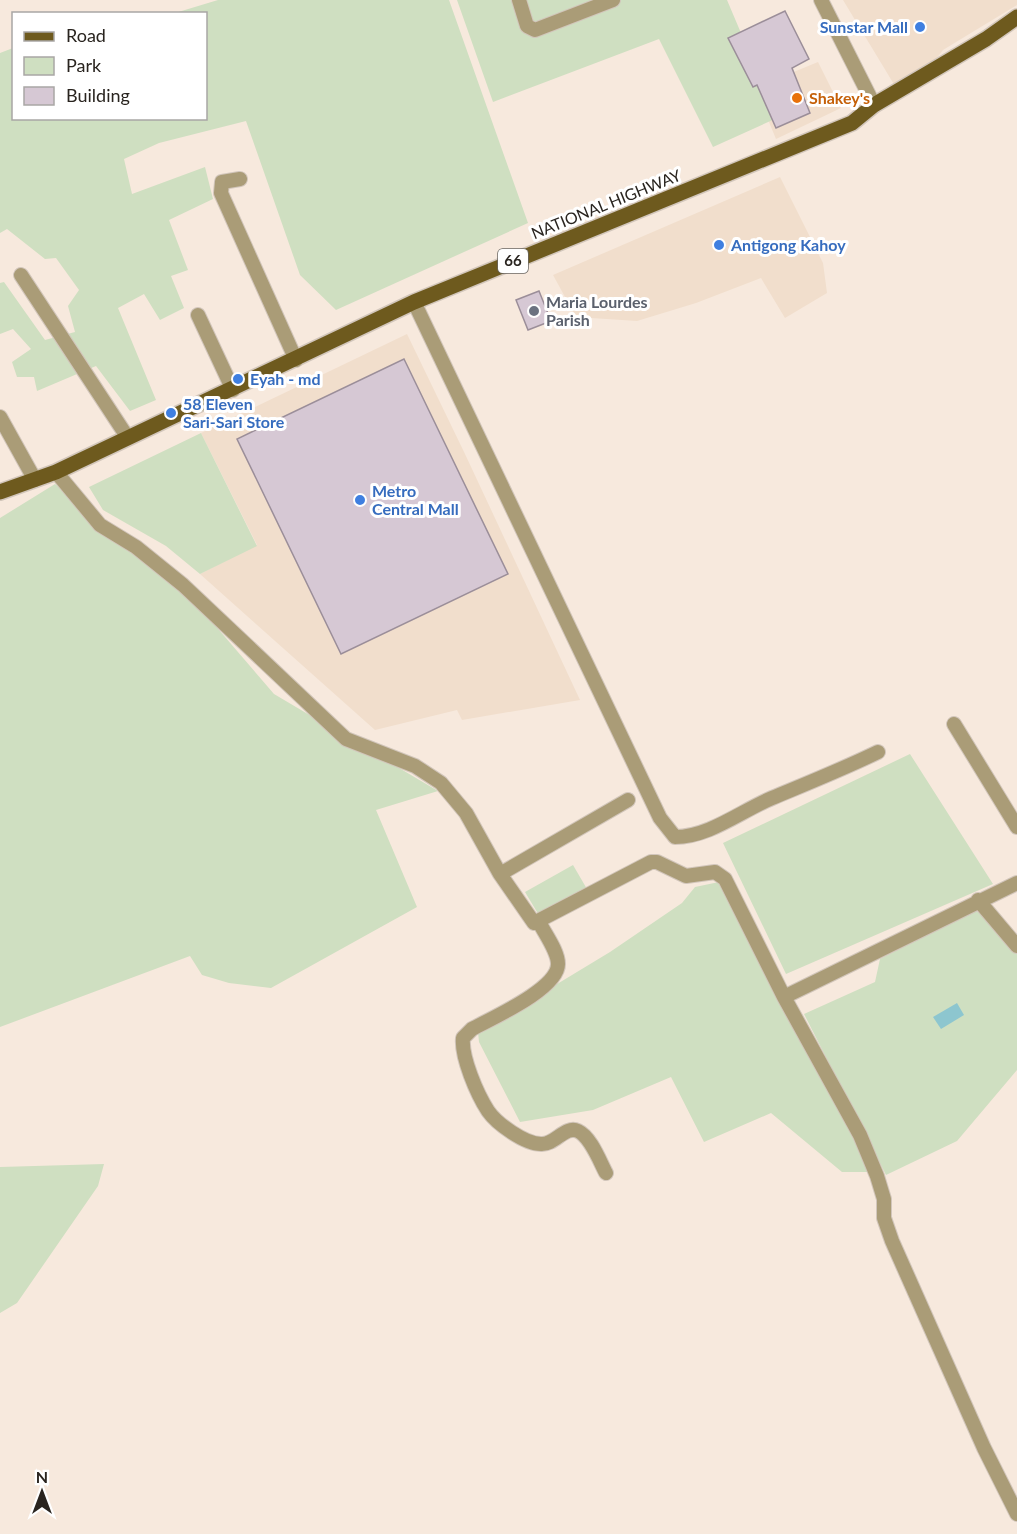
<svg xmlns="http://www.w3.org/2000/svg" width="1017" height="1534" viewBox="0 0 1017 1534" font-family="Lato,sans-serif">
	<style>
		.built { fill: #f1decc }
		.green { fill: #cfdfc1 }
		.water { fill: #8dc6cf }
		.building { fill: #d6c8d4; stroke: #9b8e99; stroke-width: 1.5 }
		.lines { fill: none; stroke-linecap: round; stroke-linejoin: round }
		.minor-casing { stroke: #d2c6bb; stroke-width: 16 }
		.primary-casing { stroke: #d2c6bb; stroke-width: 18 }
		.minor { stroke: #aa9c77; stroke-width: 14 }
		.primary { stroke: #6e5a1e; stroke-width: 15 }
		.shop-dot { fill: #3f7fe0; stroke: #fff; stroke-width: 2 }
		.food-dot { fill: #e8710a; stroke: #fff; stroke-width: 2 }
		.worship-dot { fill: #6b7280; stroke: #fff; stroke-width: 2 }
		.labels { text-anchor: middle; stroke-width: 6; stroke-linejoin: round; paint-order: stroke }
		.shield { fill: #fff; stroke: #696662; stroke-width: 1.5 }
		.shield-label { font-size: 15px; font-weight: bold; fill: #29241f }
		.shop-label { font-size: 16px; font-weight: bold; fill: #366cbe; stroke: #fff; text-anchor: start }
		.food-label { font-size: 16px; font-weight: bold; fill: #c56008; stroke: #fff; text-anchor: start }
		.street-label { font-size: 16px; fill: #29241f; stroke: #fff }
		.worship-label { font-size: 16px; font-weight: bold; fill: #5b616d; stroke: #fff; text-anchor: start }
	</style>
	<rect width="100%" height="100%" fill="#f7e9dd"/>
	<path class="built" d="M 843,0 L 1017,0 L 1017,5 L 943,50 L 926,72 L 895,86 Z
		M 818,62 L 841,108 L 776,139 L 755,88 Z
		M 780,177 L 823,263 L 827,293 L 785,318 L 761,278 L 696,303 L 637,321 L 576,317 L 553,275 Z
		M 407,334 L 465,454 L 580,700 L 462,720 L 457,710 L 375,730 L 200,574 L 257,545 L 201,433 Z"/>
	<path class="green" d="M 218,0 L 449,0 L 528,223 L 336,310 L 300,275 L 246,121 L 159,143 L 124,159 L 132,194 L 205,167 L 213,199 L 169,220 L 188,270 L 171,276 L 184,308 L 160,320 L 144,294 L 118,308 L 156,400 L 130,411 L 96,366 L 37,391 L 34,377 L 17,377 L 12,362 L 31,349 L 13,329 L 0,334 L 0,283 L 4,282 L 45,340 L 75,332 L 68,306 L 79,290 L 56,258 L 45,259 L 7,229 L 0,233 L 0,53 L 13,48 L 14,118 L 206,118 L 206,14 L 175,13 Z
		M 457,0 L 727,0 L 777,118 L 713,147 L 659,39 L 493,102 Z
		M 201,433 L 257,546 L 200,574 L 166,546 L 103,510 L 89,487 Z
		M 55,484 L 176,580 L 274,694 L 438,791 L 376,810 L 417,907 L 271,988 L 229,983 L 202,975 L 190,956 L 0,1027 L 0,518 Z
		M 910,754 L 993,884 L 786,974 L 723,843 Z
		M 573,865 L 587,889 L 540,917 L 525,892 Z
		M 719,882 L 833,1096 L 870,1172 L 842,1172 L 771,1113 L 704,1142 L 671,1077 L 593,1110 L 520,1122 L 479,1042 L 478,1032 L 610,952 L 682,903 L 695,887 Z
		M 975,910 L 1017,938 L 1017,1070 L 957,1141 L 886,1175 L 804,1014 L 875,982 L 880,959 Z
		M 104,1164 L 98,1186 L 17,1303 L 0,1313 L 0,1167 Z"/>
	<path class="water" d="M 957,1003 L 964,1015 L 941,1029 L 933,1017 Z"/>
	<path class="building" d="M 785,11 L 809,59 L 792,68 L 810,113 L 776,128 L 757,85 L 753,87 L 728,38 Z
		M 539,291 L 551,321 L 528,330 L 516,300 Z
		M 404,359 L 508,574 L 341,654 L 237,439 Z"/>
	<g class="lines">
		<g class="minor-casing">
			<path id="minor" d="M 519,0 L 527,26 L 535,30 L 613,0
				M 821,0 L 874,105
				M 240,179 L 222,182 L 221,193 L 296,360
				M 21,275 L 128,438
				M 414,302 L 660,818 L 675,837 C 709,837 741,811 772,798 C 808,783 843,769 878,752
				M 198,315 L 233,390
				M 0,417 L 35,480
				M 56,472 L 100,525 L 136,547 L 183,585 L 346,739 L 415,766 L 441,783 L 466,813 L 500,874 L 534,923 L 651,862 L 657,862 L 686,876 L 715,872 L 725,879 L 784,997 L 860,1135 L 877,1176 L 884,1199 L 884,1218 L 892,1241 L 984,1448 L 1017,1514
				M 954,724 L 1017,827
				M 500,874 L 628,800
				M 978,900 L 1017,946
				M 539,922 C 545,934 558,951 558,964 C 558,989 492,1018 472,1029 L 463,1038 C 461,1057 477,1094 488,1111 C 497,1124 525,1144 541,1144 C 555,1145 565,1125 578,1131 C 591,1137 600,1162 606,1173
				M 784,997 L 1017,883"/>
		</g>
		<g class="primary-casing">
			<path id="primary" d="M 0,492 L 56,472 L 414,302 L 852,123 L 874,105 L 986,39 L 1017,17"/>
		</g>
		<use href="#minor" class="minor"/>
		<use href="#primary" class="primary"/>
	</g>
	<g class="shop-dot">
		<circle cx="920" cy="27" r="6"/>
		<circle cx="719" cy="245" r="6"/>
		<circle cx="238" cy="379" r="6"/>
		<circle cx="171" cy="413" r="6"/>
		<circle cx="360" cy="500" r="6"/>
	</g>
	<circle class="food-dot" cx="797" cy="98" r="6"/>
	<circle class="worship-dot" cx="534" cy="311" r="6"/>
	<g class="labels">
		<rect class="shield" x="498" y="249" width="30" height="24" rx="4.5"/>
		<g class="shield-label">
			<text x="513" y="266">66</text>
		</g>
		<g class="shop-label">
			<text x="908" y="33" text-anchor="end">Sunstar Mall</text>
			<text x="731" y="251">Antigong Kahoy</text>
			<text x="250" y="385">Eyah - md</text>
			<text x="183" y="410">58 Eleven<tspan x="183" dy="18">Sari-Sari Store</tspan></text>
			<text x="372" y="497">Metro<tspan x="372" dy="18">Central Mall</tspan></text>
		</g>
		<g class="food-label">
			<text x="809" y="104">Shakey's</text>
		</g>
		<g class="street-label">
			<text transform="translate(606 204) rotate(-22)" y="6">NATIONAL HIGHWAY</text>
		</g>
		<g class="worship-label">
			<text x="546" y="308">Maria Lourdes<tspan x="546" dy="18">Parish</tspan></text>
		</g>
	</g>
	<rect x="12" y="12" width="195" height="108" fill="#ffffff" stroke="#a9a7a5" stroke-width="1.5"/>
	<rect x="24" y="32" width="30" height="9" fill="#6e5a1e" stroke="#a9a7a5" stroke-width="1.5"/>
	<text x="66" y="42" font-size="18" fill="#29241f">Road</text>
	<rect x="24" y="57" width="30" height="18" fill="#cfdfc1" stroke="#a9a7a5" stroke-width="1.5"/>
	<text x="66" y="72" font-size="18" fill="#29241f">Park</text>
	<rect x="24" y="87" width="30" height="18" fill="#d6c8d4" stroke="#a9a7a5" stroke-width="1.5"/>
	<text x="66" y="102" font-size="18" fill="#29241f">Building</text>
	<g transform="translate(42 1492)" stroke="#ffffff" stroke-width="4.5" paint-order="stroke">
	<path d="M0-4.5L10 22L0 15L-10 22Z" fill="#29241f"/>
	<text y="-9" font-size="16" font-weight="bold" text-anchor="middle" fill="#29241f">N</text>
	</g>
</svg>
